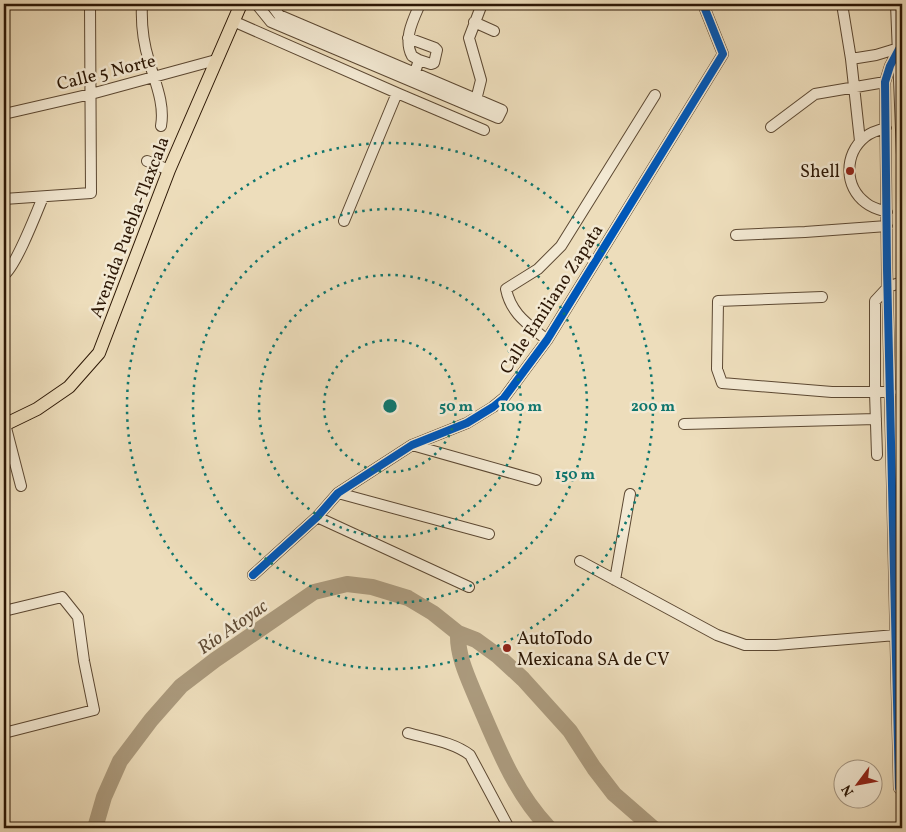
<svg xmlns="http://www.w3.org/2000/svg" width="906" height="832" viewBox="0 0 906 832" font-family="Vollkorn,serif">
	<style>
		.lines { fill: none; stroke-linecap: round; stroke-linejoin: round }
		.river { stroke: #ab9a7d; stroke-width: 16 }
		.minor-casing { stroke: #5c4832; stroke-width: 12 }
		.major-casing { stroke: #2c1705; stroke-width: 14 }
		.minor { stroke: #f3e9d3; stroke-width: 10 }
		.major { stroke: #edddbb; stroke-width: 12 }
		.cycleway-casing { stroke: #f3e9d3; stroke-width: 11 }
		.cycleway { stroke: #0057b8; stroke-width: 8 }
		.ring { fill: none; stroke: #0f766e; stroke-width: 2.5; stroke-dasharray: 2.5 5 }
		.poi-dot { fill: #8f2418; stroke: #f3e9d3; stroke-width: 2 }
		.labels { text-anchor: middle; stroke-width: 5; stroke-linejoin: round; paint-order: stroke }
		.street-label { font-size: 18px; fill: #2c1705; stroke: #f3e9d3 }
		.poi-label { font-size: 18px; fill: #2c1705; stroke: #f3e9d3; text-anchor: end }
		.water-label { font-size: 19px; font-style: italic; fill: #5f4b35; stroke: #f3e9d3 }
		.centre { fill: #0f766e; stroke: #f3e9d3; stroke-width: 2.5 }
		.ring-label { font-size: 15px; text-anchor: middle; font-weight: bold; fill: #0f766e; stroke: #f3e9d3; stroke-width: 5; stroke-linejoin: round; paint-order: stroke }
	</style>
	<rect width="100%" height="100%" fill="#edddbb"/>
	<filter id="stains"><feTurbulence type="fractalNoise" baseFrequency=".004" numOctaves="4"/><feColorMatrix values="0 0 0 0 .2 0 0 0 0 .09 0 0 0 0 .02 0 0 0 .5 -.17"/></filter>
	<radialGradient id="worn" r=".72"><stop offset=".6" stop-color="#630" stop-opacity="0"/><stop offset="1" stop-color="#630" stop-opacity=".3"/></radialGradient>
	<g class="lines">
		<path class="river" d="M 458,633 C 457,657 469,680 478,702 C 497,746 515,793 549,828
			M 95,828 L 104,797 L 120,761 L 151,720 L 181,686 L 215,660 L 314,592 L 347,584 L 372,587 L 408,598 L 433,613 L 458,633 L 476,640 L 498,656 L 523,679 L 570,731 L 594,768 L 614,794 L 653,828"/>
		<g class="minor-casing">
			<path id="minor" d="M 142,4 C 141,24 143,42 149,61 C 155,82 165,104 161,126
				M 259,4 L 258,6 L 271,22 L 498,118 L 502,110 L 279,15 L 271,4
				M 842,4 L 851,59 L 876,55 L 899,48
				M 896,4 L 902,155
				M 233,21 L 397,93 L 344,221
				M 474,22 L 494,31
				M 408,38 L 435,48 L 437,50 L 434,63 L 431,64 L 419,60
				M 899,49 L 890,66 L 885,82 L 887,269 L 899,788 L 902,791
				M 851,59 L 860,141
				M 413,78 L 419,60 L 412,56 C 403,39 413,20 420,4
				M 397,93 L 484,130
				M 475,104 L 481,80 L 469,38 L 482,4
				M 4,114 L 91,94 L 216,60
				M 771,127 L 815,94 L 885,82
				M 886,128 C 878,130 871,132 865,137 C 844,154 844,187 866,203 C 872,208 880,210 887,212
				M 147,161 L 169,170
				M 4,199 L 91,193 L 90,4
				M 736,235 L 805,232 L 887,226
				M 4,275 C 16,266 36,214 43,197
				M 822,297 L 718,301 L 717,369 L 722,383 L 832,392 L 891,392
				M 547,340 C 528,324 511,314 506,289 L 538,269 L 561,246 L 655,95
				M 5,424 L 21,486
				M 684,424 L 876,419
				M 412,445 L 536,480
				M 877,455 L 875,392 L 875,301 L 888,287 L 902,282
				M 338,493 L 489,534
				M 317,517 L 469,587
				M 580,561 L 717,635 L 745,645 L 776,645 L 896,635 L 902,636
				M 253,575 L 317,517 L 338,493 L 412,445 L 467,423 L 493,407 L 504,398 L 547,340 L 723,54 L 703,4
				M 615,580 L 630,494
				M 4,611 L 62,597 L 78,617 L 84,661 L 94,710 L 4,733
				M 408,733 C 429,739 453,742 470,755 L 509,828"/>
		</g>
		<g class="major-casing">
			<path id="major" d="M 4,425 L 37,409 L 69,387 L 99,353 L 169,170 L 241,4"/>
		</g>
		<use href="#minor" class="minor"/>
		<use href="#major" class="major"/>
		<g class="cycleway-casing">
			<path id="cycleway" d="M 899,49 L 890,66 L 885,82 L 887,269 L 899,788 L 902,791
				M 253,575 L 317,517 L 338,493 L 412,445 L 467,423 L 493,407 L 504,398 L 547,340 L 723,54 L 703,4"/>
		</g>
		<use href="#cycleway" class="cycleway"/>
	</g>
	<g class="ring">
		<circle cx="390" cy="406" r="66"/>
		<circle cx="390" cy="406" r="131"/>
		<circle cx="390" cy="406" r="197"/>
		<circle cx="390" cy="406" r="263"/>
	</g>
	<g class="poi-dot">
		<circle cx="850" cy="171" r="5"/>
		<circle cx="507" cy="648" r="5"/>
	</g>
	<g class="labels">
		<g class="street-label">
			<text transform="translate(106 72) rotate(-14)" y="6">Calle 5 Norte</text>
			<text transform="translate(129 227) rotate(-69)" y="6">Avenida Puebla-Tlaxcala</text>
			<text transform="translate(551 299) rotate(-57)" y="6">Calle Emiliano Zapata</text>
		</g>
		<g class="poi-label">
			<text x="840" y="177">Shell</text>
			<text x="517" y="644" text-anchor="start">AutoTodo<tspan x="517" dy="21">Mexicana SA de CV</tspan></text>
		</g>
		<g class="water-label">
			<text transform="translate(232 626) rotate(-35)" y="7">Río Atoyac</text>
		</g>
	</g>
	<circle cx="390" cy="406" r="8" class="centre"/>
	<g class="ring-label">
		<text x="456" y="411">50 m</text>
		<text x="521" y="411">100 m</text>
		<text x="653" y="411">200 m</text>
		<text x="575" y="479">150 m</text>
	</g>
	<rect width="906" height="832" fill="none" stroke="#edddbb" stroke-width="20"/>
	<rect x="5" y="5" width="896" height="822" fill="none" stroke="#2c1705" stroke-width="2.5"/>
	<rect x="10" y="10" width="886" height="812" fill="none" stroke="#2c1705"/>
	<g transform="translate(858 784) rotate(238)"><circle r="24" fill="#f3e9d3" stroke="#a39581"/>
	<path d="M0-4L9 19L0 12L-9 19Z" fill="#8f2418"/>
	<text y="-8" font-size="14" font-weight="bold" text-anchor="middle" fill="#2c1705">N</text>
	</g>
	<rect width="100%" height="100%" filter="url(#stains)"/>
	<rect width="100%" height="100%" fill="url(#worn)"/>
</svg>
